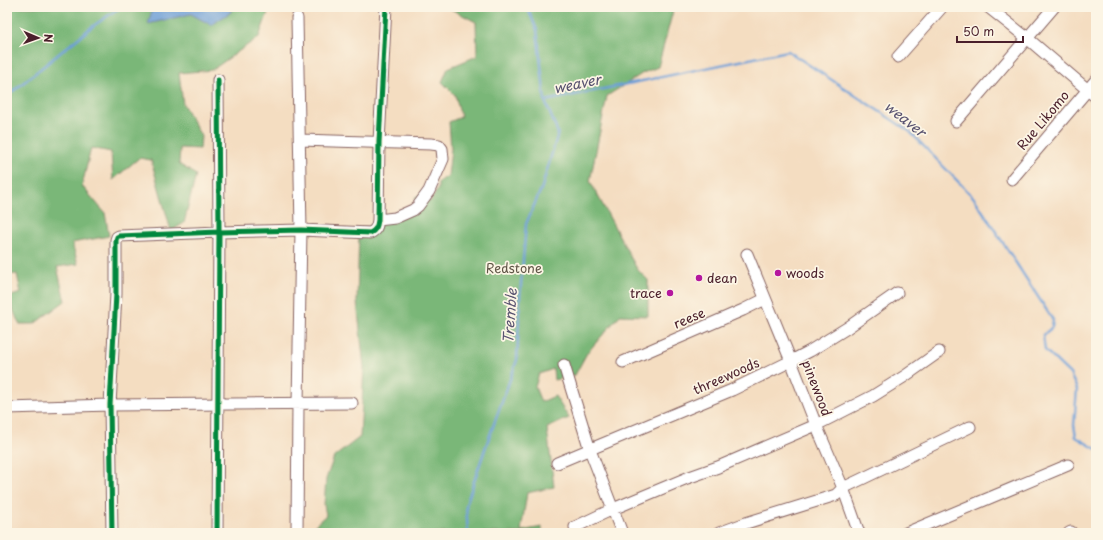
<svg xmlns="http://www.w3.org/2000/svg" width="1103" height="540" viewBox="0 0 1103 540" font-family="'Playpen Sans',sans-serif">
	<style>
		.forest { fill: #7ab778; stroke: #626b52 }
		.water { fill: #6c9ed7; stroke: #5b5e81 }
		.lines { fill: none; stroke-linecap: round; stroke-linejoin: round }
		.stream { stroke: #6c9ed7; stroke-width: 2.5 }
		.minor-casing { stroke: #866260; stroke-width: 13 }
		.minor { stroke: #fff; stroke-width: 11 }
		.cycleway-casing { stroke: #fcf5e5; stroke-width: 8 }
		.cycleway { stroke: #00873e; stroke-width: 5 }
		.poi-dot { fill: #b5179e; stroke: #fcf5e5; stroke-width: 1.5 }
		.labels { text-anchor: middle; stroke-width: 3.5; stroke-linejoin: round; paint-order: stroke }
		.street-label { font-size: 13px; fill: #4a1f2b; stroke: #fcf5e5 }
		.park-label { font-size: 13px; fill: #615648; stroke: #fcf5e5 }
		.poi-label { font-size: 13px; fill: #4a1f2b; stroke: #fcf5e5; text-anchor: start }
		.water-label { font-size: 14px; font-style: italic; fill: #585270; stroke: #fcf5e5 }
	</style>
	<rect width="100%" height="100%" fill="#fcf5e5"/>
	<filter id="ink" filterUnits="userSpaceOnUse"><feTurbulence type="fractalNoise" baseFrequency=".025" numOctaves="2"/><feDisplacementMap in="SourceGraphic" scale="8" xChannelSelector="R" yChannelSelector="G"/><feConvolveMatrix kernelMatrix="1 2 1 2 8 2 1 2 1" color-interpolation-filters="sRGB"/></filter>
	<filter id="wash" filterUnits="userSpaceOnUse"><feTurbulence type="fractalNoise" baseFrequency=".012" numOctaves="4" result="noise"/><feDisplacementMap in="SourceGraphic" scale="16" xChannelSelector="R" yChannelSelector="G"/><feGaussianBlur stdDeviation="0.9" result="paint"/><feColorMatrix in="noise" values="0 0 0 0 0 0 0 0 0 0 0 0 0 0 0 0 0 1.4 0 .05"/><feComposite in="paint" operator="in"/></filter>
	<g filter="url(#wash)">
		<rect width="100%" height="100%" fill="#f4ddc1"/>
		<path class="forest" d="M 7,7 L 270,7 L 259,37 L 212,70 L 179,73 L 183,104 L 201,136 L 200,149 L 180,148 L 179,164 L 196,175 L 184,223 L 171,231 L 151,160 L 139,158 L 113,180 L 111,152 L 91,148 L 82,186 L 105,213 L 109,236 L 72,243 L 78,264 L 57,267 L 65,301 L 34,324 L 19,324 L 8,297 L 21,293 L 17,274 L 7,275 Z
			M 449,7 L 674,7 L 658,67 L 643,73 L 607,96 L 590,181 L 637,269 L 648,280 L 648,316 L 620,315 L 587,353 L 575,375 L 554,380 L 553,369 L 539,374 L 535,387 L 541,402 L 555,396 L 569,418 L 547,428 L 554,487 L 527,493 L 521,531 L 542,527 L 542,533 L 315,533 L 312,528 L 326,515 L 324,505 L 326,479 L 334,457 L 360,437 L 364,368 L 357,302 L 359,230 L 418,209 L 415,197 L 425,193 L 430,202 L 438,189 L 438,182 L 448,176 L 451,149 L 449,122 L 461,117 L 455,95 L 442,82 L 448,68 L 477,56 L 476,22 L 449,8 Z"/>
		<path class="water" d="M 153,7 L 231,7 L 231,12 L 211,25 L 191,14 L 148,24 Z"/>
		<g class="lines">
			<path class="stream" d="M 7,96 L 93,26 L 121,7
				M 545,101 L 788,51 L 909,131 L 974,198 L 1053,320 L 1052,327 L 1043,336 L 1045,350 L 1070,374 L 1077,389 L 1074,425 L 1076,437 L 1096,449
				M 468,533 L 466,505 L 486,446 L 517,360 L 520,296 L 526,224 L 542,187 L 558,133 L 545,101 L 537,30 L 527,7"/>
		</g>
	</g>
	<g filter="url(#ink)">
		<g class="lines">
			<g class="minor-casing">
				<path id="minor" d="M 988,7 L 1027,38 L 1096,97
					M 297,18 L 301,230 L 298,404 L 297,533
					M 898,57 L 942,7
					M 956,121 L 1054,7
					M 300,140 L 431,144 L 439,145 L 442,149 L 443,159 L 429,191 L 418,206 L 413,210 L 395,218 L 378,220
					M 1012,179 L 1096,80
					M 747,254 L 791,361 L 816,425 L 843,488 L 859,533
					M 623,362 L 743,310 L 765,299
					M 564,365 L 590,450 L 622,533
					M 7,408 L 110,405 L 352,403
					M 557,463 L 732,390 L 791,361 L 810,351 L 847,328 L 897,293
					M 575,527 L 613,509 L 687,478 L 718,467 L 816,425 L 873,396 L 905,376 L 939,352
					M 112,533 L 110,405 L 116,294 L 116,240 L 117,237 L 119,236 L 219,232 L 301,230 L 370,233 C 376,230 377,227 378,220 L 379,142 L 386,7
					M 217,533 L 219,232 L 218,80
					M 719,533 L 746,523 L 836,495 L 843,488 L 970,427
					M 906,533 L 1068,465
					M 1069,533 L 1071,532"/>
			</g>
			<use href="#minor" class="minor"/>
			<g class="cycleway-casing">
				<path id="cycleway" d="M 112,533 L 110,405 L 116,294 L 116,240 L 117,237 L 119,236 L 219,232 L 301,230 L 370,233 C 376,230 377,227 378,220 L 379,142 L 386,7
					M 217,533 L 219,232 L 218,80"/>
			</g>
			<use href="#cycleway" class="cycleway"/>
		</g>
	</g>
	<g class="poi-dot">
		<circle cx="778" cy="273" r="4"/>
		<circle cx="699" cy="278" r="4"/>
		<circle cx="670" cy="293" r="4"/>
	</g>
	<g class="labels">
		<g class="street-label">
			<text transform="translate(1043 120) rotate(-50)" y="5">Rue Likomo</text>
			<text transform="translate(689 318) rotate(-23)" y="5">reese</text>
			<text transform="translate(726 376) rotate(-24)" y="5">threewoods</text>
			<text transform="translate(817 388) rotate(69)" y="5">pinewood</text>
		</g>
		<g class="park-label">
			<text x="514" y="273">Redstone</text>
		</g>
		<g class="poi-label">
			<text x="786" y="278">woods</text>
			<text x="707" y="283">dean</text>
			<text x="662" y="298" text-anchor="end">trace</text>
		</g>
		<g class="water-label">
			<text transform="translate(577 84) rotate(-12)" y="5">weaver</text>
			<text transform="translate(905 119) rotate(38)" y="5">weaver</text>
			<text transform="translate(510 316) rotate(-86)" y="5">Tremble</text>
		</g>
	</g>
	<rect width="1103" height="540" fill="none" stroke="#fcf5e5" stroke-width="24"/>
	<g transform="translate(38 38) rotate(92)" stroke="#fcf5e5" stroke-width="3" paint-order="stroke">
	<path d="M0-3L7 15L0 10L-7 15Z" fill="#4a1f2b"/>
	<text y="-6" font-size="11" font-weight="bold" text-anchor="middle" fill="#4a1f2b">N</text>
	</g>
	<path d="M957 36v6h66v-6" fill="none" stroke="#4a1f2b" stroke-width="2"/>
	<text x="963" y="36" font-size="12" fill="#4a1f2b" stroke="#fcf5e5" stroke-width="3" paint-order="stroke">50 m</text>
</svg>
